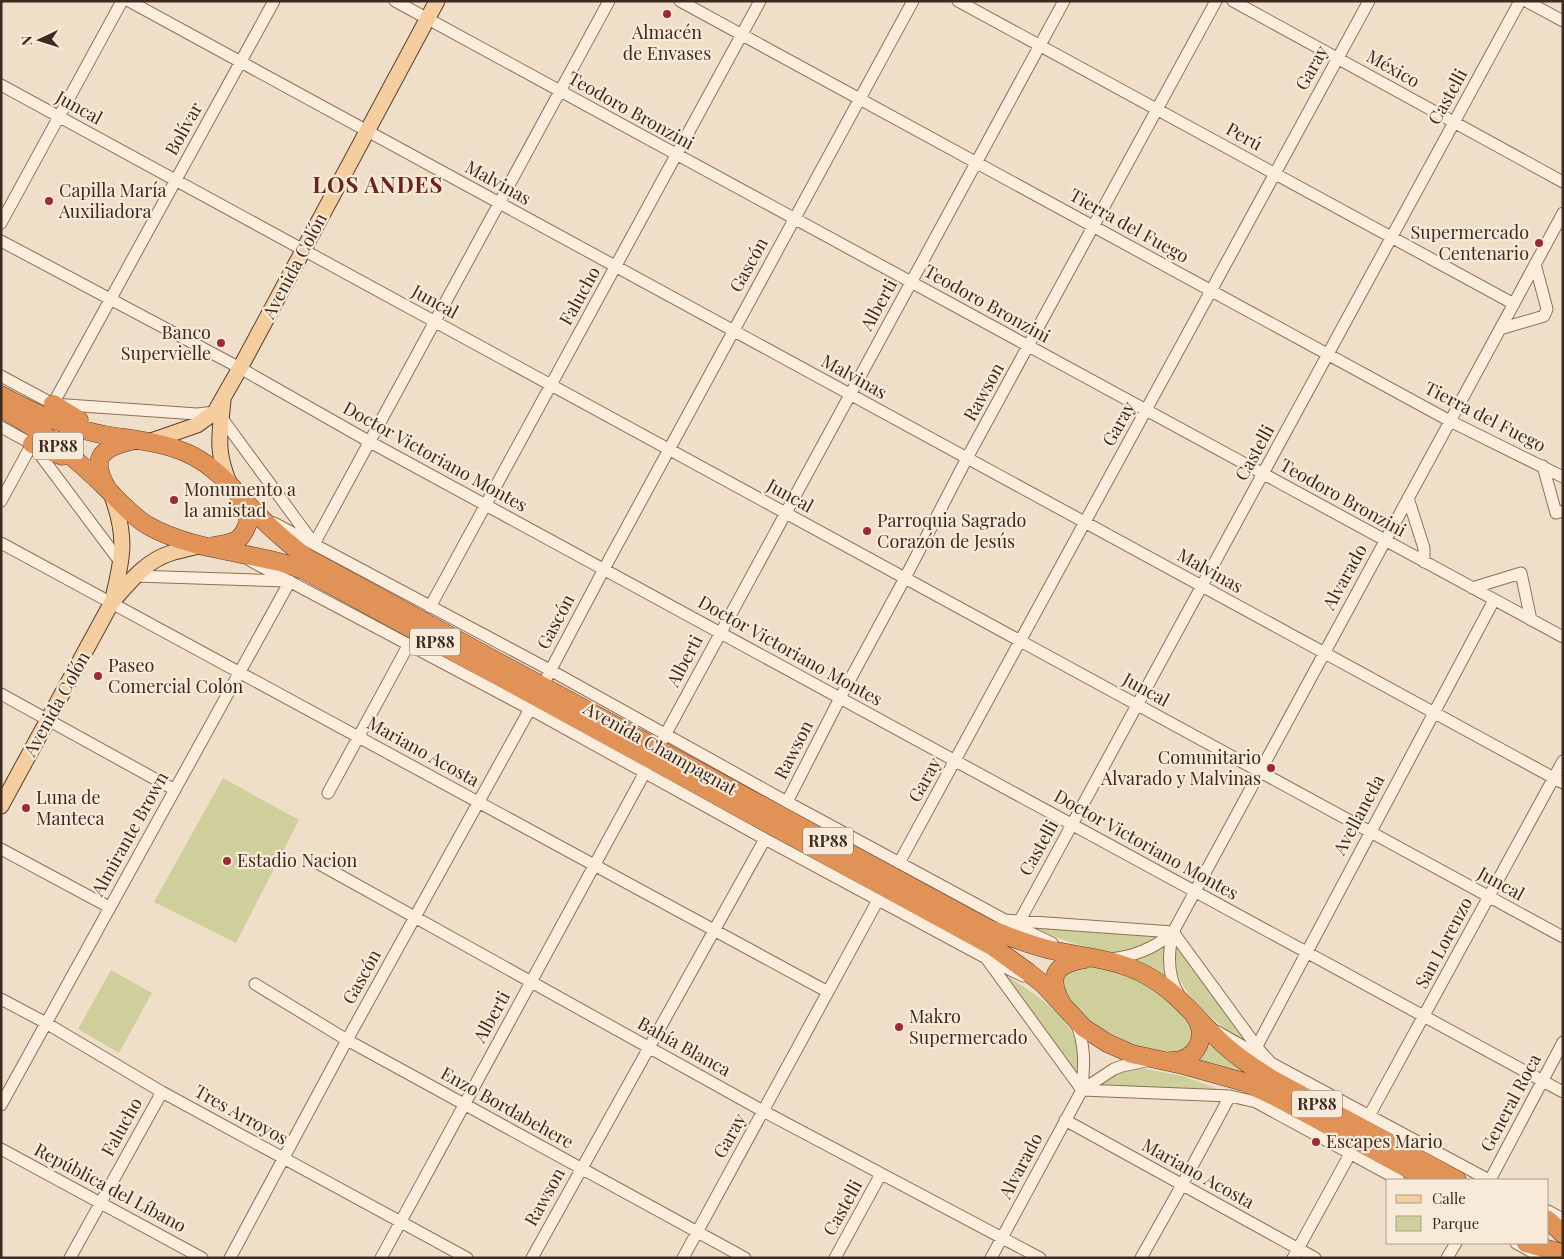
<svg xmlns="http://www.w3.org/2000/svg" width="1564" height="1259" viewBox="0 0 1564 1259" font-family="'Playfair Display',serif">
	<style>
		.green { fill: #cfcf9b }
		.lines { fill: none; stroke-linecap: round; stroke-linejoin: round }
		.minor-casing { stroke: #8d705c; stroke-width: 13 }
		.major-casing { stroke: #5b3e30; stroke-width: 17 }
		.highway-casing { stroke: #5b3e30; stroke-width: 19 }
		.minor { stroke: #faeddc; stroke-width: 11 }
		.major { stroke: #f4ce9f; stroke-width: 15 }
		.highway { stroke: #e19257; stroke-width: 18 }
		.poi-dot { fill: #9f2939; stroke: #f7ead8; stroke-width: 2 }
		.labels { text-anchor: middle; stroke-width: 4.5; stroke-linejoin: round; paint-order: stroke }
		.shield { fill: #f7ead8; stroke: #756457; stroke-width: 1 }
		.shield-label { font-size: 16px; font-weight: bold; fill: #3d2a20 }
		.poi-label { font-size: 18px; fill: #3d2a20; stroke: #f7ead8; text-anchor: start }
		.street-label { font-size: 18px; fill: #3d2a20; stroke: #f7ead8 }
		.district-label { font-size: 22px; font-weight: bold; letter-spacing: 1px; fill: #6c231d; stroke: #f7ead8 }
	</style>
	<rect width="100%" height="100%" fill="#f0dfc8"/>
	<path class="green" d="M 223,778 L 299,820 L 236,943 L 154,902 Z
		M 1032,928 L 1160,935 L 1156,940 L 1127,952 L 1107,952 L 1072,943 Z
		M 1169,938 L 1168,981 L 1123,960 Z
		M 1176,942 L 1249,1044 C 1224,1030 1187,1001 1177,973 C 1174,964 1175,953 1176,942 Z
		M 1081,965 L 1107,968 L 1152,984 L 1192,1025 L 1192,1046 L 1176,1054 L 1158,1054 L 1107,1037 L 1074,1009 L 1060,981 L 1061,977 Z
		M 111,970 L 152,993 L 119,1053 L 78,1029 Z
		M 1006,975 C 1034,994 1072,1015 1079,1052 C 1080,1060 1079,1070 1078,1079 Z
		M 1207,1036 L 1447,1180 L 1437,1180 L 1199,1063 L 1197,1058 Z
		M 1140,1068 L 1183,1076 L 1226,1092 L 1096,1087 C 1110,1075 1122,1070 1140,1068 Z"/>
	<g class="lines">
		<g class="minor-casing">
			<path id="minor" d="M 129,1 L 1563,783
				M 395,1 L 1563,637
				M 680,1 L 1450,421 L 1563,477
				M 958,1 L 1514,304
				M 1233,1 L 1563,182
				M 1526,1 L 1563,21
				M 1,85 L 1563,937
				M 1,223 L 122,1
				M 1,241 L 240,368 L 370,442 L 1563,1092
				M 1500,329 L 1544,316 L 1547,309 L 1535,264
				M 1,376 L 53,404 L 197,414 L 215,412
				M 53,404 L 274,1
				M 221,417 L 312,541
				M 1,427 L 32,444 L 121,563
				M 1543,466 L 1556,513 L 1563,511
				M 1408,498 L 1424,548 L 1424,562
				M 1,501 L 32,444
				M 274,523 L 550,670 L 787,802 L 1005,920 L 1173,932
				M 1,543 L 828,992
				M 314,544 L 609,1
				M 251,561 L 530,709 L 765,839 L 986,958 L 1082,1090
				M 135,576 L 286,581
				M 1472,588 L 1521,573 L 1531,620
				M 430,607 L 760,1
				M 1,694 L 175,790
				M 328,793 L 409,644
				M 787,802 L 840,698 L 905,578 L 967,458 L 1216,1
				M 1,849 L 109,907
				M 314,861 L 763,1111 L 1040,1258
				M 899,863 L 1369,1
				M 1019,922 L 1520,1
				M 1010,923 L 1052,943
				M 1173,932 L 1260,1051 L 1271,1063 L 1489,1180
				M 988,959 L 1023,976
				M 1109,959 C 1132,957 1156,948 1173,932
				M 255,984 L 347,1040 L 745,1258
				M 1179,995 C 1167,976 1168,953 1173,932 L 1563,213
				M 1,999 L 46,1023 L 162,1092 L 467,1258
				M 1076,1023 C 1086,1046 1084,1066 1082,1090
				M 1216,1031 L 1263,1058
				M 1257,1046 L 1494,600
				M 1082,1090 L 1230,1096 L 1256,1102 L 1399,1180
				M 1,1105 L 290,581
				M 1369,1116 L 1563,761
				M 1065,1120 L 1315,1258
				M 1,1149 L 202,1258
				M 1490,1180 L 1563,1042
				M 1548,1211 L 1563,1219
				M 1516,1243 L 1543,1258
				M 70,1258 L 162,1092
				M 230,1258 L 347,1040 L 530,709 L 604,569 L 913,1
				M 381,1258 L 1064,1
				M 532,1258 L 765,839
				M 683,1258 L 878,900
				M 835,1258 L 881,1174
				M 991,1258 L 1082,1090 L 1114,1069 L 1122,1066 L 1146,1061
				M 1141,1258 L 1182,1185 L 1230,1096
				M 1293,1258 L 1350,1154
				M 1447,1258 L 1456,1243"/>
		</g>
		<g class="major-casing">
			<path id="major" d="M 223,400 C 220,436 215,450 230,485
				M 148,442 L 197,425 L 215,412 L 240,368 L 437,1
				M 112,496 C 127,537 123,557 113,598
				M 1,806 L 112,602 C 129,583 145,561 171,553 C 181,550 191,548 201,545"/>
		</g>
		<g class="highway-casing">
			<path id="highway" d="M 1,395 C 33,413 69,428 105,435 C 135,440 166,442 193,456 C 220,470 238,495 258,515 C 274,531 290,545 307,558 L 987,928 C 1007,936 1029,945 1051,950 C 1083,957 1117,959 1146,975 C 1177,992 1194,1016 1219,1040 C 1236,1057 1257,1070 1277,1082 L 1457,1180
				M 53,404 L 79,420
				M 1,408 C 40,429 76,458 107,489 C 120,502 131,515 147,525 C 185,547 233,551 275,561 C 285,563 294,567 304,570 L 992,946 L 1028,972 L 1044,985 L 1084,1028 L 1107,1043 L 1132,1054 L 1183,1065 L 1244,1082 L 1274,1096 L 1429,1180
				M 32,444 L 62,456
				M 107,488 C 90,458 101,448 131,441
				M 214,546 C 236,542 242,542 249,520 L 241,501
				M 1061,1002 C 1046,974 1058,963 1085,959
				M 1170,1061 C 1197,1062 1209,1036 1194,1015
				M 1548,1220 L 1563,1234
				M 1526,1243 L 1562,1253"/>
		</g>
		<use href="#minor" class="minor"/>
		<use href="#major" class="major"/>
		<use href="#highway" class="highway"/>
	</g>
	<g class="poi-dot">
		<circle cx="667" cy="14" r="5"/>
		<circle cx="49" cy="201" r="5"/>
		<circle cx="1539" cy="243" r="5"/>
		<circle cx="221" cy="343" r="5"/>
		<circle cx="174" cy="500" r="5"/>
		<circle cx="867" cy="531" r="5"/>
		<circle cx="98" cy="676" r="5"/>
		<circle cx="1271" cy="768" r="5"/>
		<circle cx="26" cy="808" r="5"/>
		<circle cx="227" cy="861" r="5"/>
		<circle cx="899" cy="1027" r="5"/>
		<circle cx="1316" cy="1142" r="5"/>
	</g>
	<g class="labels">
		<g class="shield">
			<rect x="33" y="432.5" width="50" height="27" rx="4"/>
			<rect x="410" y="628.5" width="50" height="27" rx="4"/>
			<rect x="803" y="827.5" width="50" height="27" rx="4"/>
			<rect x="1292" y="1090.5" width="50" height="27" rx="4"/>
		</g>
		<g class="shield-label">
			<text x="58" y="452">RP88</text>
			<text x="435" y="648">RP88</text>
			<text x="828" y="847">RP88</text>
			<text x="1317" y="1110">RP88</text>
		</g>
		<g class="poi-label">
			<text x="667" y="39" text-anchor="middle">Almacén<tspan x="667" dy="21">de Envases</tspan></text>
			<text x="59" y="197">Capilla María<tspan x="59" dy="21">Auxiliadora</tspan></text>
			<text x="1529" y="239" text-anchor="end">Supermercado<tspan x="1529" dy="21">Centenario</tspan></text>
			<text x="211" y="339" text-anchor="end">Banco<tspan x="211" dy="21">Supervielle</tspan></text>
			<text x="184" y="496">Monumento a<tspan x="184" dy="21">la amistad</tspan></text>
			<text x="877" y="527">Parroquia Sagrado<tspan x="877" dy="21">Corazón de Jesús</tspan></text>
			<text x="108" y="672">Paseo<tspan x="108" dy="21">Comercial Colon</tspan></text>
			<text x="1261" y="764" text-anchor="end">Comunitario<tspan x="1261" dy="21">Alvarado y Malvinas</tspan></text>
			<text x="36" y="804">Luna de<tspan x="36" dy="21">Manteca</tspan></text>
			<text x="237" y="867">Estadio Nacion</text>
			<text x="909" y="1023">Makro<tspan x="909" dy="21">Supermercado</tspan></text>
			<text x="1326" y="1148">Escapes Mario</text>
		</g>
		<g class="street-label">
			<text transform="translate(1312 68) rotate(-61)" y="6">Garay</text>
			<text transform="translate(1393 69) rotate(29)" y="6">México</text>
			<text transform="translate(1448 97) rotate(-61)" y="6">Castelli</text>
			<text transform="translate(79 108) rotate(29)" y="6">Juncal</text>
			<text transform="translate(631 111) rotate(29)" y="6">Teodoro Bronzini</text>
			<text transform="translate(184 129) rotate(-61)" y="6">Bolívar</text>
			<text transform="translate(1244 137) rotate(29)" y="6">Perú</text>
			<text transform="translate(498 183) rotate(29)" y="6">Malvinas</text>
			<text transform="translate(1129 226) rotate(29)" y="6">Tierra del Fuego</text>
			<text transform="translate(749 265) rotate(-61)" y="6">Gascón</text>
			<text transform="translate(295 266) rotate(-62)" y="6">Avenida Colón</text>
			<text transform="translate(580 296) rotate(-61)" y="6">Falucho</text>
			<text transform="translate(435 302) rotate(29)" y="6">Juncal</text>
			<text transform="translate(987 304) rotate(29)" y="6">Teodoro Bronzini</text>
			<text transform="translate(879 305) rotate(-61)" y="6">Alberti</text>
			<text transform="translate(854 377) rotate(29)" y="6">Malvinas</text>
			<text transform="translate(984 392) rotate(-61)" y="6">Rawson</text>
			<text transform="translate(1485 417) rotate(27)" y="6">Tierra del Fuego</text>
			<text transform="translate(1119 424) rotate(-61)" y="6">Garay</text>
			<text transform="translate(1255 453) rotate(-61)" y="6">Castelli</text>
			<text transform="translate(435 457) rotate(29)" y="6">Doctor Victoriano Montes</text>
			<text transform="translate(790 496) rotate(29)" y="6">Juncal</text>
			<text transform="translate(1343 498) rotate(29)" y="6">Teodoro Bronzini</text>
			<text transform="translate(1210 571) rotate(29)" y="6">Malvinas</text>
			<text transform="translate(1345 577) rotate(-61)" y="6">Alvarado</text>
			<text transform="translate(556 622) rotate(-62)" y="6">Gascón</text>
			<text transform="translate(790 651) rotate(29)" y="6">Doctor Victoriano Montes</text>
			<text transform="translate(685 661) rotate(-62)" y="6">Alberti</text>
			<text transform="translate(1146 690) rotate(29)" y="6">Juncal</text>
			<text transform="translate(57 704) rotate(-61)" y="6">Avenida Colón</text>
			<text transform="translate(660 749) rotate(29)" y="6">Avenida Champagnat</text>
			<text transform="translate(794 750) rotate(-63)" y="6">Rawson</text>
			<text transform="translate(423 752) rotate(29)" y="6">Mariano Acosta</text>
			<text transform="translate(925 780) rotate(-61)" y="6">Garay</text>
			<text transform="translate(1359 815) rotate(-62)" y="6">Avellaneda</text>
			<text transform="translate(130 834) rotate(-61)" y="6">Almirante Brown</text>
			<text transform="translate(1146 845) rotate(29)" y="6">Doctor Victoriano Montes</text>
			<text transform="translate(1039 848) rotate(-61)" y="6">Castelli</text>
			<text transform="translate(1501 884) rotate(29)" y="6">Juncal</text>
			<text transform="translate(1444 943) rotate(-62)" y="6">San Lorenzo</text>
			<text transform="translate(362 977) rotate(-61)" y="6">Gascón</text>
			<text transform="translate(492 1017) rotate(-61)" y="6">Alberti</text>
			<text transform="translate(684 1047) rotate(29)" y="6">Bahía Blanca</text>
			<text transform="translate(1511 1103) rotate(-62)" y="6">General Roca</text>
			<text transform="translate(507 1108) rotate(29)" y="6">Enzo Bordabehere</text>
			<text transform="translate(241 1115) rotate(29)" y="6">Tres Arroyos</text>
			<text transform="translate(122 1127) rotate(-61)" y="6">Falucho</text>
			<text transform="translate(730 1136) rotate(-61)" y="6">Garay</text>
			<text transform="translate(1021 1166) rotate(-62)" y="6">Alvarado</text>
			<text transform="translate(1198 1174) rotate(29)" y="6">Mariano Acosta</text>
			<text transform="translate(110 1188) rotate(28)" y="6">República del Líbano</text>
			<text transform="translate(545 1197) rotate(-61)" y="6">Rawson</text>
			<text transform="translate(843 1208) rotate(-61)" y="6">Castelli</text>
		</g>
		<g class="district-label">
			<text x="378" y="193">LOS ANDES</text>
		</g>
	</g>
	<rect width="1564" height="1259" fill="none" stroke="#3d2a20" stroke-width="5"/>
	<rect x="1386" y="1179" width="162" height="65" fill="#f7ead8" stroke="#ad9d8e"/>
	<rect x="1396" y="1195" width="25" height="8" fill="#f4ce9f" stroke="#ad9d8e"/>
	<text x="1432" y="1204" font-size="15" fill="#3d2a20">Calle</text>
	<rect x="1396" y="1216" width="25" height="15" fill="#cfcf9b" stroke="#ad9d8e"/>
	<text x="1432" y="1229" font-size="15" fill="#3d2a20">Parque</text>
	<g transform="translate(40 40) rotate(266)" stroke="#f7ead8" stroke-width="4" paint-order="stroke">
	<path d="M0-4L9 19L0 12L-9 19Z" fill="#3d2a20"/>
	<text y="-8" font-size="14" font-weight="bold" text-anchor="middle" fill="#3d2a20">N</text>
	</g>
</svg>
